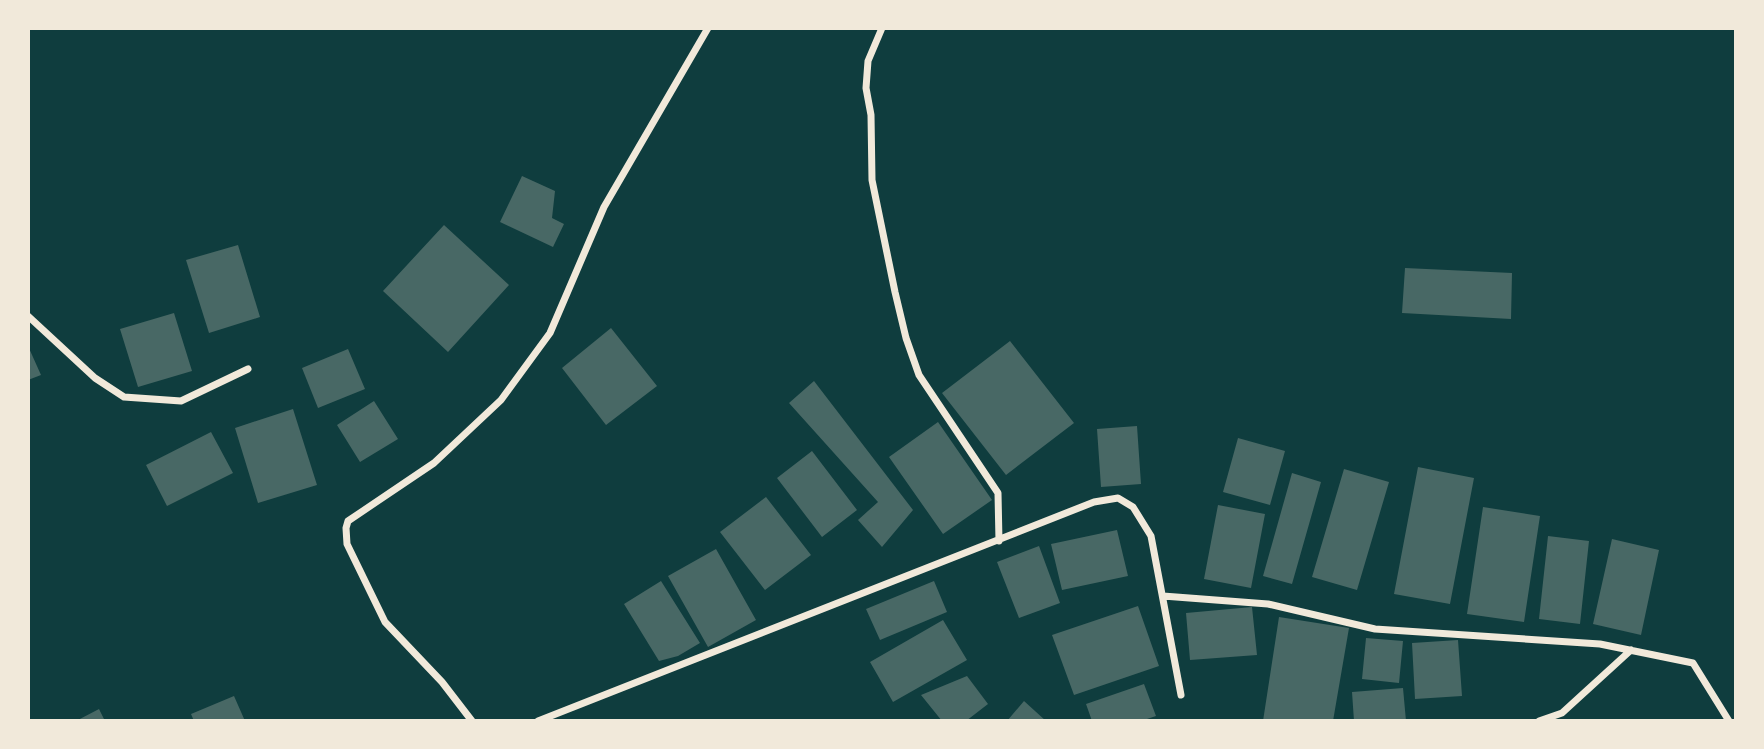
<svg xmlns="http://www.w3.org/2000/svg" width="1764" height="749" viewBox="0 0 1764 749" font-family="Commissioner,sans-serif">
	<style>
		.building { fill: #486865 }
		.lines { fill: none; stroke-linecap: round; stroke-linejoin: round }
		.minor { stroke: #f1e9da; stroke-width: 7 }
	</style>
	<rect width="100%" height="100%" fill="#0f3d3e"/>
	<path class="building" d="M 522,176 L 555,191 L 552,218 L 564,224 L 553,247 L 500,222 Z
		M 444,225 L 509,285 L 448,352 L 383,291 Z
		M 238,245 L 260,317 L 209,333 L 186,260 Z
		M 1405,268 L 1512,273 L 1511,319 L 1402,313 Z
		M 174,313 L 192,371 L 138,387 L 120,329 Z
		M 611,328 L 657,386 L 606,425 L 562,368 Z
		M 1010,341 L 1074,423 L 1006,475 L 942,393 Z
		M 28,346 L 41,375 L 28,380 Z
		M 348,349 L 365,389 L 318,408 L 302,368 Z
		M 814,381 L 913,510 L 882,547 L 858,520 L 878,502 L 789,403 Z
		M 374,401 L 398,439 L 360,462 L 337,425 Z
		M 293,409 L 317,485 L 258,503 L 235,428 Z
		M 938,422 L 992,500 L 943,534 L 889,457 Z
		M 1137,426 L 1141,484 L 1101,487 L 1097,429 Z
		M 211,432 L 233,473 L 167,506 L 146,465 Z
		M 1238,438 L 1285,451 L 1270,505 L 1223,492 Z
		M 812,451 L 857,510 L 822,537 L 777,478 Z
		M 1418,467 L 1474,478 L 1450,604 L 1394,594 Z
		M 1344,469 L 1389,482 L 1357,590 L 1312,577 Z
		M 1292,473 L 1321,482 L 1292,584 L 1263,576 Z
		M 766,497 L 811,555 L 765,590 L 720,532 Z
		M 1218,505 L 1265,514 L 1251,588 L 1204,579 Z
		M 1483,507 L 1540,516 L 1524,622 L 1467,614 Z
		M 1117,530 L 1128,576 L 1062,590 L 1051,544 Z
		M 1548,536 L 1589,541 L 1580,624 L 1539,619 Z
		M 1612,539 L 1659,550 L 1641,635 L 1593,624 Z
		M 1039,546 L 1060,603 L 1019,618 L 997,562 Z
		M 716,549 L 756,620 L 708,647 L 668,576 Z
		M 661,581 L 700,643 L 678,656 L 659,661 L 624,604 Z
		M 934,581 L 947,612 L 880,640 L 866,609 Z
		M 1138,606 L 1159,666 L 1074,695 L 1052,635 Z
		M 1252,607 L 1257,655 L 1190,660 L 1186,613 Z
		M 1279,617 L 1349,628 L 1333,721 L 1263,721 Z
		M 943,620 L 967,660 L 893,702 L 870,662 Z
		M 1366,638 L 1403,641 L 1399,683 L 1362,679 Z
		M 1458,640 L 1462,696 L 1415,699 L 1412,643 Z
		M 967,676 L 988,704 L 966,721 L 942,721 L 921,695 Z
		M 1144,684 L 1156,716 L 1141,721 L 1092,721 L 1086,704 Z
		M 1403,688 L 1406,721 L 1354,721 L 1352,692 Z
		M 234,696 L 245,721 L 194,721 L 191,714 Z
		M 1024,701 L 1046,721 L 1007,721 Z
		M 99,709 L 105,721 L 76,721 Z"/>
	<g class="lines">
		<path class="minor" d="M 882,28 L 868,61 L 866,88 L 871,115 L 872,180 L 895,292 L 906,338 L 919,375 L 998,493 L 999,541
			M 28,316 L 95,378 L 124,397 L 181,401 L 248,369
			M 1163,596 L 1268,604 L 1375,629 L 1600,644 L 1693,663 L 1729,721
			M 472,721 L 442,682 L 385,622 L 347,544 L 346,528 L 348,521 L 434,463 L 501,400 L 550,333 L 604,207 L 708,28
			M 538,721 L 1094,502 L 1118,498 L 1133,507 L 1151,536 L 1181,695
			M 1539,721 L 1562,713 L 1631,650"/>
	</g>
	<rect width="1764" height="749" fill="none" stroke="#f1e9da" stroke-width="60"/>
</svg>
